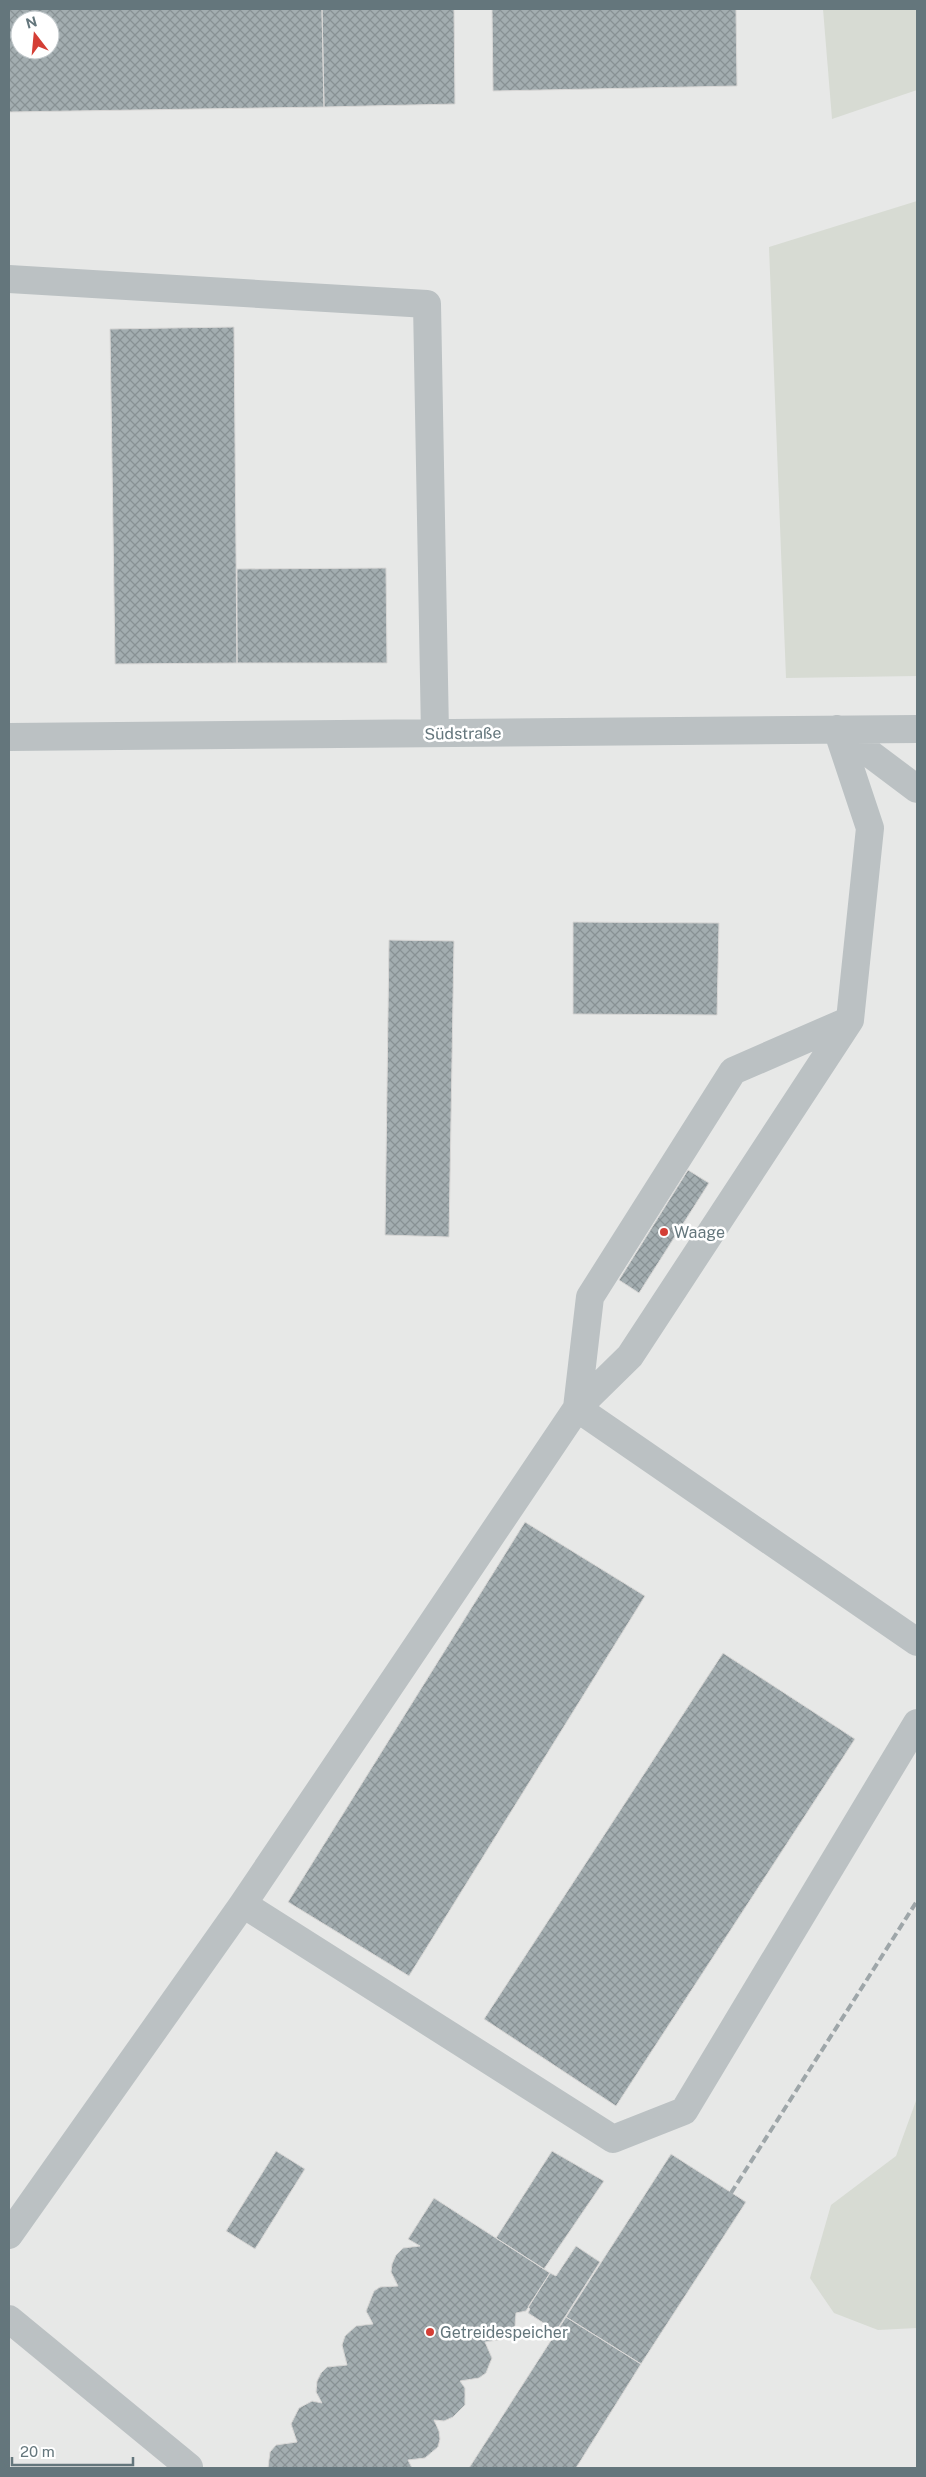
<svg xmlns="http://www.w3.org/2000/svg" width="926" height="2477" viewBox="0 0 926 2477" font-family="'Public Sans',sans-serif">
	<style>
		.built { fill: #e7e8e7; fill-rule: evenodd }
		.green { fill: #d7dbd3 }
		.building { fill: url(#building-cross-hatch); stroke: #d8d7d6; fill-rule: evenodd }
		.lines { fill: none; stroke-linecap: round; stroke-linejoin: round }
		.minor { stroke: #bbc1c3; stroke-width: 28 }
		.rail { stroke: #9ea6a9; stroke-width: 4; stroke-dasharray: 8 4; stroke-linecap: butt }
		.poi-dot { fill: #d43e35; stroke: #fff; stroke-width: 2 }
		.labels { text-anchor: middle; stroke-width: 5; stroke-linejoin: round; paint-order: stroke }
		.street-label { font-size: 16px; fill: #64767c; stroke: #fff }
		.poi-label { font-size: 16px; fill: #64767c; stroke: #fff; text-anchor: start }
	</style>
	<defs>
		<pattern id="building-cross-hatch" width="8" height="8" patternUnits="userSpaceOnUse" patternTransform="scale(1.25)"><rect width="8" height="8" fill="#a3adb0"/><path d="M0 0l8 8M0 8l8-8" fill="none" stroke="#889194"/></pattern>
	</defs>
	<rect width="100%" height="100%" fill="#f6f6f3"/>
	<path class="built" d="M 9,9 L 917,9 L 917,2468 L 9,2468 ZM 20,20 L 50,20 L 50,50 L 20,50 Z"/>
	<path class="green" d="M 823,9 L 917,9 L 917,90 L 832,119 Z
		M 917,201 L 917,676 L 786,678 L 769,247 Z
		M 917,2098 L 917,2328 L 878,2330 L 834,2313 L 810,2278 L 831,2205 L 896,2156 Z"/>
	<path class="building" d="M 9,9 L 322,9 L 324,107 L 9,112 ZM 20,20 L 50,20 L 50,50 L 20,50 Z
		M 322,9 L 454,9 L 455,104 L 324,107 Z
		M 492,9 L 736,9 L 737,86 L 493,91 Z
		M 234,327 L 237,663 L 115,664 L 110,329 Z
		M 386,568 L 387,663 L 237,663 L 237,569 Z
		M 573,922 L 719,923 L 717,1015 L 573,1014 Z
		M 389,940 L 454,941 L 449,1237 L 385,1235 Z
		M 688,1170 L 709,1183 L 639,1293 L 619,1280 Z
		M 525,1522 L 645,1596 L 409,1976 L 288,1902 Z
		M 723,1653 L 855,1739 L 616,2106 L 484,2019 Z
		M 276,2151 L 305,2169 L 255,2249 L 226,2231 Z
		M 552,2151 L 604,2181 L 544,2269 L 496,2238 Z
		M 671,2154 L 746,2202 L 641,2364 L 566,2317 Z
		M 434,2198 L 550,2273 L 526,2311 L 516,2313 L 515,2326 L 510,2334 L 504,2339 L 485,2342 L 492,2358 L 486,2373 L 479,2378 L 460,2381 L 465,2388 L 465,2405 L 453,2417 L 444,2421 L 434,2420 L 439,2431 L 440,2439 L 438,2447 L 425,2458 L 408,2460 L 412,2468 L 268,2468 L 270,2452 L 276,2445 L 297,2442 L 291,2424 L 299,2408 L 312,2401 L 322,2403 L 316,2392 L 317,2381 L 321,2373 L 327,2367 L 347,2365 L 342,2345 L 345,2336 L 356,2326 L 373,2324 L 366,2311 L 374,2291 L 380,2287 L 398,2286 L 391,2272 L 392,2264 L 396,2255 L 403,2248 L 420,2246 L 408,2239 Z
		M 576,2246 L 600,2262 L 556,2331 L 528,2313 L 530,2309 L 528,2307 L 550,2273 L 556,2276 Z
		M 566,2317 L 641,2364 L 576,2468 L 469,2468 Z"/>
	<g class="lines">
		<path class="minor" d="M 9,279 L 427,304 L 435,733
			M 837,729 L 917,789
			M 9,737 L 917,729
			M 850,1020 L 733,1071 L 590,1297 L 577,1408 L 917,1642
			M 243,1904 L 613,2139 L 684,2111 L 917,1723
			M 9,2235 L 243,1904 L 577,1408 L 630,1356 L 850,1020 L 870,828 L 837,729
			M 9,2319 L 189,2467"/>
		<path class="rail" d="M 731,2193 L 917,1901"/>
	</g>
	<g class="poi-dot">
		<circle cx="664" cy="1232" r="5"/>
		<circle cx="430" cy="2332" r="5"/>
	</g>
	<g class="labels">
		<g class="street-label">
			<text transform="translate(463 733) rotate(-1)" y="6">Südstraße</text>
		</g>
		<g class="poi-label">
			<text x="674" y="1238">Waage</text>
			<text x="440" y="2338">Getreidespeicher</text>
		</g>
	</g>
	<rect width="926" height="2477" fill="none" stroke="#64767c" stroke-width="20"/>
	<g transform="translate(35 35) rotate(344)"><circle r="24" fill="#ffffff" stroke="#c1c8cb"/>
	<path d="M0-4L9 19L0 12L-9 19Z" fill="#d43e35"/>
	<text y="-8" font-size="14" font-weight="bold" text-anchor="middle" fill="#64767c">N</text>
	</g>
	<path d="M12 2457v8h121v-8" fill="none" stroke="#64767c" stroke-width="2.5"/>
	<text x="20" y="2457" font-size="15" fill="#64767c" stroke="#ffffff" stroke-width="4" paint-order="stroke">20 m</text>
</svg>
